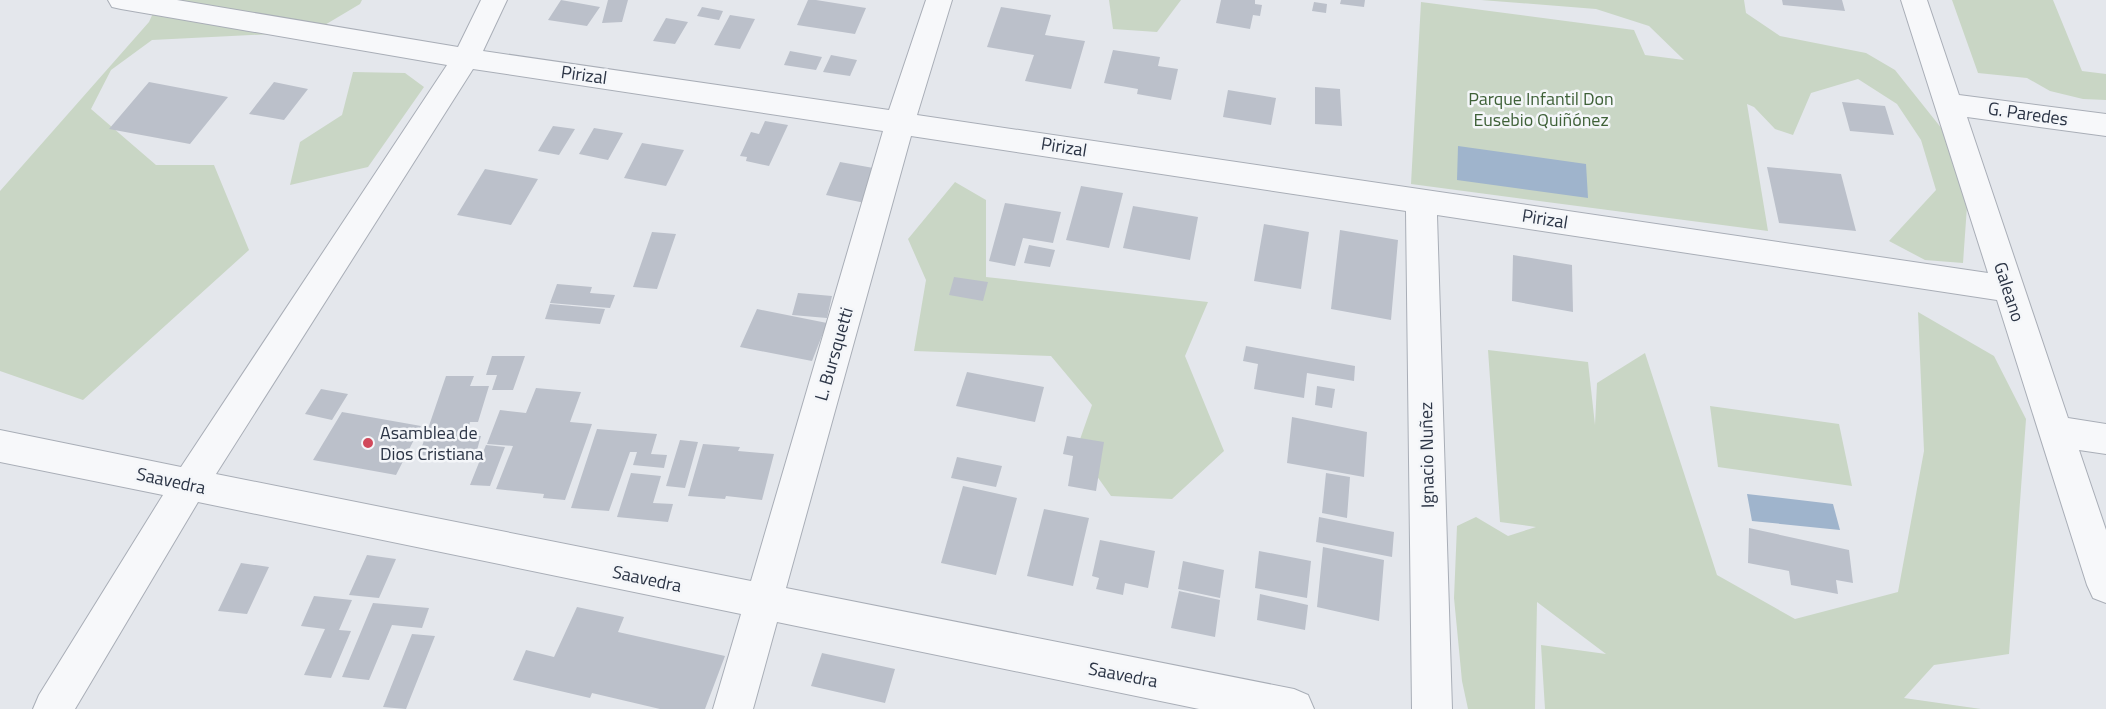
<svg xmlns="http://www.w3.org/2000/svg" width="2106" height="709" viewBox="0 0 2106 709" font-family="'Titillium Web',sans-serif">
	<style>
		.green { fill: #c9d6c5 }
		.water { fill: #9fb4cc }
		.building { fill: #bbc0ca }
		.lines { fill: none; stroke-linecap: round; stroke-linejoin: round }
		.minor-casing { stroke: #a9aeb7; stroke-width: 2 }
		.minor { fill: #f7f8fa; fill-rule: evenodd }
		.poi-dot { fill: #d1495b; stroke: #f4f6f9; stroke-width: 2 }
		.labels { text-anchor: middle; stroke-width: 5; stroke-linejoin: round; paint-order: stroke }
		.street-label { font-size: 18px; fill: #2b3445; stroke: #f4f6f9 }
		.park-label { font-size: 18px; fill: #3f6138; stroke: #f4f6f9 }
		.poi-label { font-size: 18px; fill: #2b3445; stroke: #f4f6f9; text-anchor: start }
	</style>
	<rect width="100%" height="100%" fill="#e4e7ec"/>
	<path class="green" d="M 159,0 L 362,0 L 360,4 L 313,32 L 152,40 L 111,70 L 91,109 L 156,165 L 214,165 L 249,250 L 83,400 L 0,371 L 0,191 L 149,22 Z
		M 1109,0 L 1181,0 L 1157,32 L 1113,29 Z
		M 1481,0 L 1744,0 L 1746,13 L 1780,36 L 1866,53 L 1895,70 L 1970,164 L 1963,263 L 1925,260 L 1889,241 L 1936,190 L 1921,140 L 1897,104 L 1858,79 L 1811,93 L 1793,135 L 1775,129 L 1754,107 L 1747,104 L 1768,231 L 1411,184 L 1421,2 L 1634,30 L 1645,55 L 1684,60 L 1649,26 L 1596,9 Z
		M 1952,0 L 2053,0 L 2082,71 L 2106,74 L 2106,100 L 2083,99 L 2050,91 L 2027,78 L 1978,73 Z
		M 353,72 L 405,73 L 424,87 L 368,167 L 290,185 L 300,142 L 342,115 Z
		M 955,182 L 986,200 L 986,277 L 1208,302 L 1185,356 L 1224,451 L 1172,499 L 1111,496 L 1077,448 L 1092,405 L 1051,356 L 914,351 L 926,280 L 908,239 Z
		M 1918,312 L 1994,356 L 2026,419 L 2009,654 L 1934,665 L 1904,698 L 1981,709 L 1545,709 L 1541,645 L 1606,654 L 1537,602 L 1535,709 L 1468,709 L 1462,681 L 1454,598 L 1457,526 L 1476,517 L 1508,536 L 1536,527 L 1500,522 L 1488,350 L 1588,362 L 1595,425 L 1597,383 L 1645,353 L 1717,575 L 1795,619 L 1898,592 L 1924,451 Z
		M 1710,406 L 1839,424 L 1852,486 L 1718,467 Z"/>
	<path class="water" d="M 1458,146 L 1586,164 L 1588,198 L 1457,180 Z
		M 1747,494 L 1833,504 L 1840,530 L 1752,521 Z"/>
	<path class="building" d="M 561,0 L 600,7 L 587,26 L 548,20 Z
		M 608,0 L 628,0 L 622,22 L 602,23 Z
		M 808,0 L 816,0 L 866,8 L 855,34 L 797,25 Z
		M 1221,0 L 1255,0 L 1255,4 L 1262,5 L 1260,16 L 1253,15 L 1250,29 L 1216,23 Z
		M 1341,0 L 1365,0 L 1364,7 L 1340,4 Z
		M 1782,0 L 1842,0 L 1845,11 L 1783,5 Z
		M 1314,2 L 1327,4 L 1326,13 L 1312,11 Z
		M 702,7 L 723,11 L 719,20 L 697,16 Z
		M 1001,7 L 1051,15 L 1045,35 L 1085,41 L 1071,89 L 1025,81 L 1034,55 L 987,47 Z
		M 730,15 L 755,19 L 740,49 L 714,45 Z
		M 666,18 L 688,22 L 675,44 L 653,41 Z
		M 1113,50 L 1160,57 L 1158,66 L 1178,69 L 1171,100 L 1137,94 L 1138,89 L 1104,83 Z
		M 790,51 L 822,57 L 816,70 L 784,65 Z
		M 831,55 L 857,60 L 850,76 L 823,72 Z
		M 149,82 L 228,97 L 190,144 L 109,129 Z
		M 274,82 L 308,89 L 284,120 L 249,114 Z
		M 1315,87 L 1340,89 L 1342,126 L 1315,124 Z
		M 1228,90 L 1276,98 L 1271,125 L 1223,117 Z
		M 1842,102 L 1885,106 L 1894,135 L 1850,131 Z
		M 765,121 L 788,125 L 769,166 L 746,161 L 747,157 L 740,156 L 751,132 L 759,134 Z
		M 553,126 L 575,129 L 559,155 L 538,151 Z
		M 594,128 L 623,133 L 608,160 L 579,154 Z
		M 642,143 L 684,150 L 666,186 L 624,178 Z
		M 840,162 L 879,169 L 865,203 L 826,195 Z
		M 1767,167 L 1841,174 L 1856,231 L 1779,223 Z
		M 485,169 L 538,179 L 511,225 L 457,215 Z
		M 1081,186 L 1123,193 L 1109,248 L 1066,240 Z
		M 1005,203 L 1061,212 L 1053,243 L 1023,238 L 1015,266 L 989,261 Z
		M 1133,206 L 1198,217 L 1190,260 L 1123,248 Z
		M 1264,224 L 1309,232 L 1301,289 L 1254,281 Z
		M 1340,230 L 1398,240 L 1391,320 L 1331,309 Z
		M 652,232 L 676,234 L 657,289 L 633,287 Z
		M 1029,245 L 1055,250 L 1050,267 L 1024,263 Z
		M 1513,255 L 1572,265 L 1573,312 L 1512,301 Z
		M 954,277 L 988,282 L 983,301 L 949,295 Z
		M 557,284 L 592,287 L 590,293 L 615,295 L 610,308 L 550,303 Z
		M 798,293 L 832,296 L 827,318 L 792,315 Z
		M 550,304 L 605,309 L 600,324 L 545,319 Z
		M 757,309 L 827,323 L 812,361 L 740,347 Z
		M 1246,346 L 1355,366 L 1354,381 L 1307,373 L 1304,398 L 1254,389 L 1258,364 L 1243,361 Z
		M 492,356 L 525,356 L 513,390 L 492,390 L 497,375 L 486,375 Z
		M 967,372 L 1044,387 L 1035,422 L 956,406 Z
		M 446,376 L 474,376 L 470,386 L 489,386 L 478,422 L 470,422 L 466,436 L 481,436 L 475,457 L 419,455 Z
		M 1317,386 L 1335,389 L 1332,408 L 1315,405 Z
		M 536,388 L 581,392 L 570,422 L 592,424 L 565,500 L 543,498 L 544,494 L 496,489 L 513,446 L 487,444 L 500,410 L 526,413 Z
		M 321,389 L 348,394 L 332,420 L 305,414 Z
		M 342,412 L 421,426 L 396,475 L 313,460 Z
		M 1292,417 L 1367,432 L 1364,477 L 1287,463 Z
		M 597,429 L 657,434 L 651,454 L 667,455 L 664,468 L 633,465 L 637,452 L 630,452 L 609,511 L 571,508 Z
		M 1067,436 L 1104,442 L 1096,491 L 1068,486 L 1073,456 L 1063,454 Z
		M 680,440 L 698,442 L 685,488 L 666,486 Z
		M 703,444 L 740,447 L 738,451 L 774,454 L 762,500 L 726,496 L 725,499 L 688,496 Z
		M 486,445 L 505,447 L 490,486 L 470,485 Z
		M 957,457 L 1002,466 L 996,487 L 951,478 Z
		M 631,473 L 661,476 L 653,503 L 673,504 L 668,522 L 617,517 Z
		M 1326,473 L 1350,477 L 1347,518 L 1322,513 Z
		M 963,486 L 1017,498 L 996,575 L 941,563 Z
		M 1044,509 L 1089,518 L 1073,586 L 1027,576 Z
		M 1319,517 L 1394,532 L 1392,557 L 1316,542 Z
		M 1749,528 L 1849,550 L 1853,583 L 1836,580 L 1838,594 L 1791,585 L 1789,571 L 1748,563 Z
		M 1100,540 L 1155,551 L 1148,588 L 1125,583 L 1123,595 L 1096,589 L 1099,578 L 1092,576 Z
		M 1323,547 L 1384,560 L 1379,621 L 1317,607 Z
		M 1259,551 L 1311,561 L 1307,598 L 1255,588 Z
		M 367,555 L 396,559 L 379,598 L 349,595 Z
		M 1183,561 L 1224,570 L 1220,598 L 1178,589 Z
		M 241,563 L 269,567 L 247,614 L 218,611 Z
		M 1179,591 L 1220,600 L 1215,637 L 1171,628 Z
		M 1260,594 L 1308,605 L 1305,630 L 1257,620 Z
		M 314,596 L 352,600 L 339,630 L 351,631 L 331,678 L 304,675 L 325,629 L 301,626 Z
		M 373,603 L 429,608 L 422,628 L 392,625 L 369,680 L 342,677 Z
		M 577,607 L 624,617 L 618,632 L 725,656 L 705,709 L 660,709 L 592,693 L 590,698 L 513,680 L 526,650 L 554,657 Z
		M 412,634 L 435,636 L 406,709 L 383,707 Z
		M 822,653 L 895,669 L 885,703 L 811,686 Z"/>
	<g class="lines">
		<g class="minor-casing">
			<path id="minor" d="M 108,0 L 177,0 L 458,47 L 481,0 L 507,0 L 483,51 L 889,110 L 926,0 L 952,0 L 917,115 L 1988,273 L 1901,0 L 1927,0 L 1959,95 L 2106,114 L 2106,136 L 1967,117 L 2068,418 L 2106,424 L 2106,454 L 2079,450 L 2106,530 L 2106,603 L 2093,598 L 2087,585 L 1997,300 L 1437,215 L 1452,709 L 1412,709 L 1406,211 L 911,136 L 786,588 L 1294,689 L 1308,695 L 1314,709 L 1199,709 L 777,622 L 753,709 L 713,709 L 741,614 L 198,502 L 75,709 L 33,709 L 39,695 L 163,495 L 0,462 L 0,430 L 181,467 L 447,65 L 121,9 L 112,7 ZM 473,69 L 883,131 L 751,581 L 216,474 Z"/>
		</g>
		<use href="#minor" class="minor"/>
	</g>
	<circle class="poi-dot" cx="368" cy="443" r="6"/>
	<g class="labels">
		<g class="street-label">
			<text transform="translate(584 75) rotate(8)" y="6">Pirizal</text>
			<text transform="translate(2028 114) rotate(8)" y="6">G. Paredes</text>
			<text transform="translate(1064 147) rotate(9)" y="6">Pirizal</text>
			<text transform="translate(1545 219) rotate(9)" y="6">Pirizal</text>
			<text transform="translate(2009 292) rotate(72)" y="6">Galeano</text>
			<text transform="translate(834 354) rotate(-74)" y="6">L. Bursquetti</text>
			<text transform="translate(1427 455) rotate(-91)" y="6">Ignacio Nuñez</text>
			<text transform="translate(171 481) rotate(12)" y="6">Saavedra</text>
			<text transform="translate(647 579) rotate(12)" y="6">Saavedra</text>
			<text transform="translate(1123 675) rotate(11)" y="6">Saavedra</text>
		</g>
		<g class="park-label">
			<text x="1541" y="105">Parque Infantil Don<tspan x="1541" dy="21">Eusebio Quiñónez</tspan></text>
		</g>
		<g class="poi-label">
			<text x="380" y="439">Asamblea de<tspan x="380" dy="21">Dios Cristiana</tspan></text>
		</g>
	</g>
</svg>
